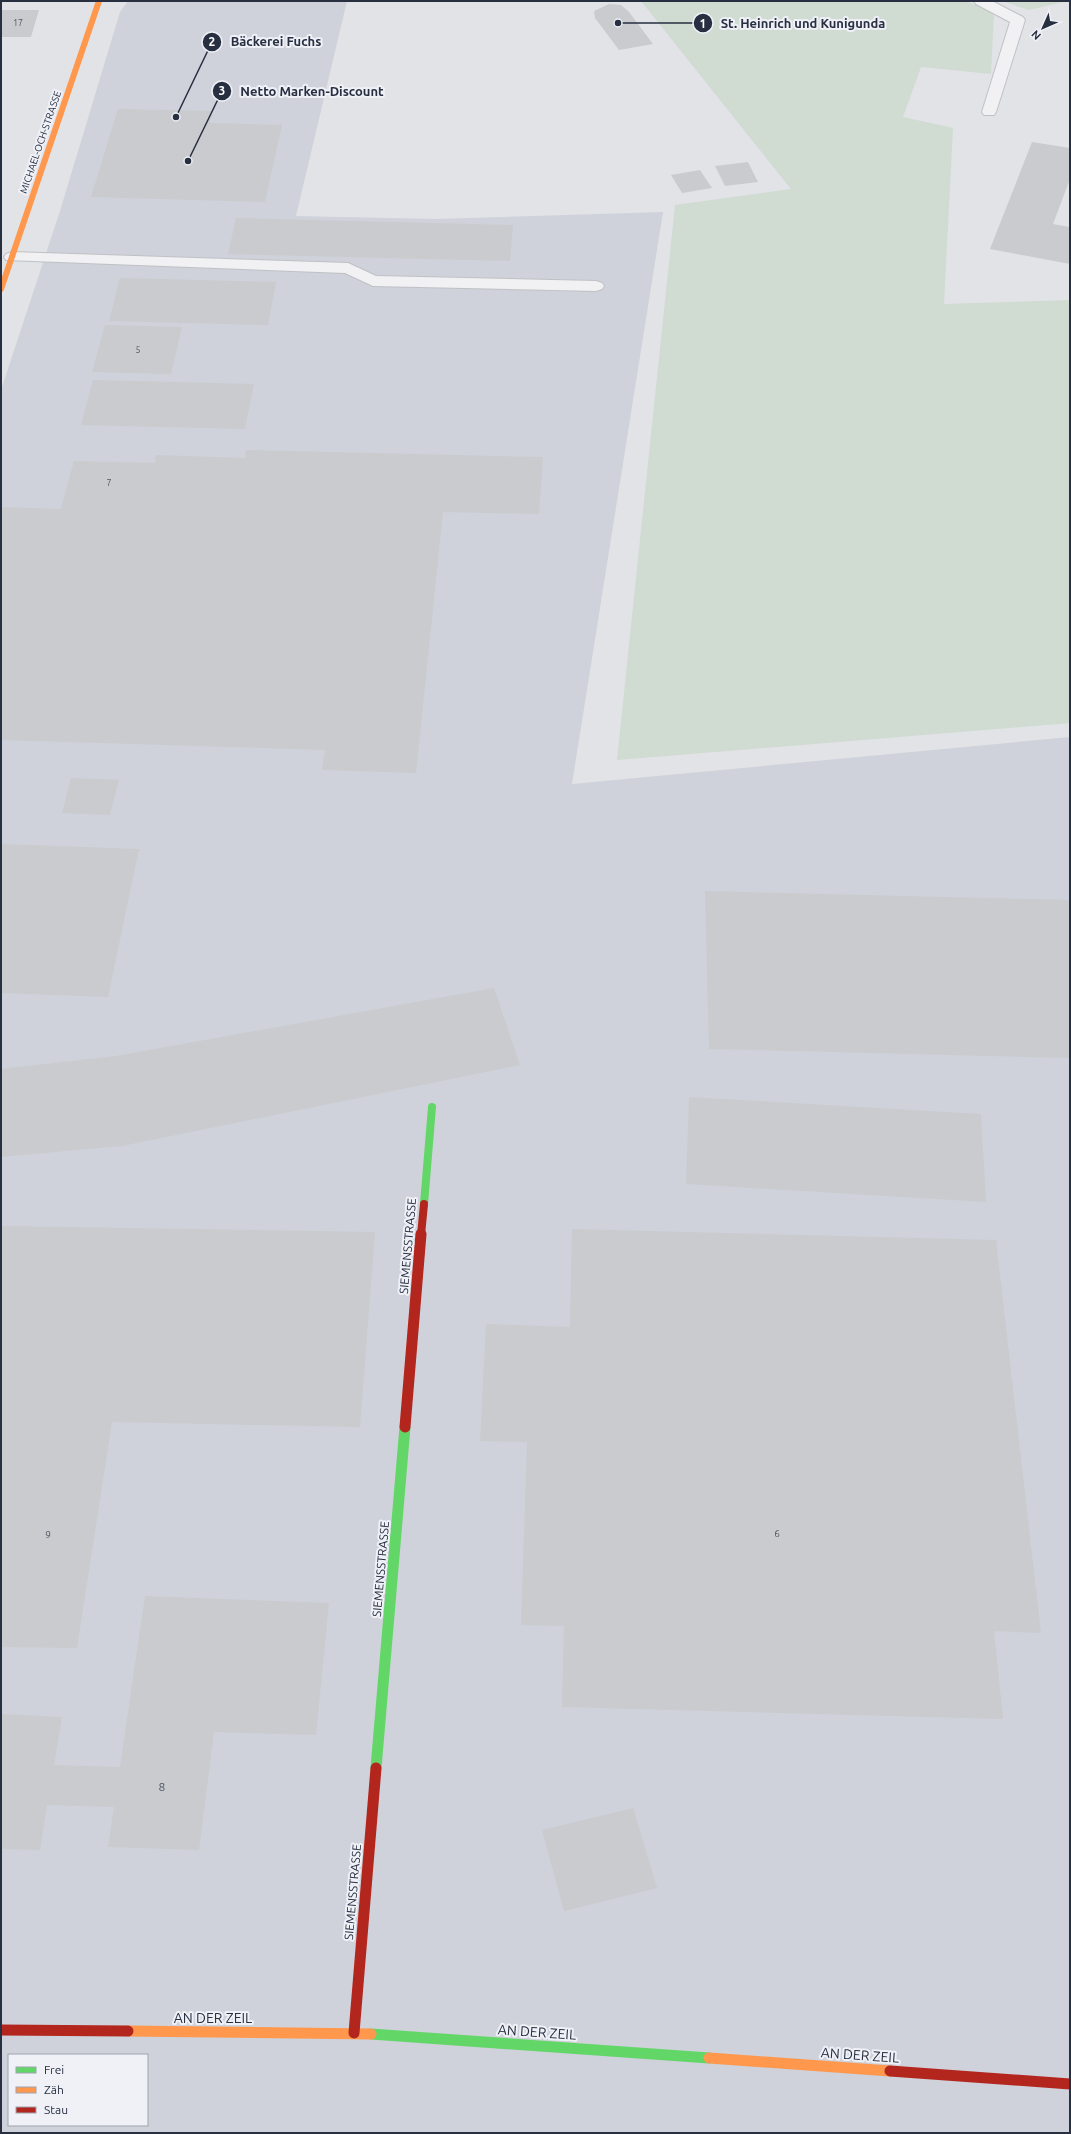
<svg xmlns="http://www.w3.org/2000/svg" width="1071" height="2134" viewBox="0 0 1071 2134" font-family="Ubuntu,sans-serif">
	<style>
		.built { fill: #cfd2da; fill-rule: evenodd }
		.green { fill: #d0dbd2 }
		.building { fill: #c9cbcf }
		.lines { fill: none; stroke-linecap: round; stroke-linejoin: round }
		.lane-casing { stroke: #bfc1c5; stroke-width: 2 }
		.lane { fill: #f1f1f3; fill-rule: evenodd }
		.fast-far1 { stroke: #63d668; stroke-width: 8 }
		.fast { stroke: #63d668; stroke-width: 11 }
		.slow-far1 { stroke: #ff974d; stroke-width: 6 }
		.slow { stroke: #ff974d; stroke-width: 11 }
		.jam-far1 { stroke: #b3261e; stroke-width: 8 }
		.jam { stroke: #b3261e; stroke-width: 11 }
		.labels { text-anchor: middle; stroke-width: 4; stroke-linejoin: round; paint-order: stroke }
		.far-number-label { font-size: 9px; fill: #505765 }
		.far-street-label { font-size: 10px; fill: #272f41; stroke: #eff1f7 }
		.number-label { font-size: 10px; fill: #505765 }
		.street-label { font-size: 12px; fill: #272f41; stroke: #eff1f7 }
		.near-number-label { font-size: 12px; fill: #505765 }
		.near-street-label { font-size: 14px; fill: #272f41; stroke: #eff1f7 }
		.leader { fill: none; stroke: #272f41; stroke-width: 1.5 }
		.callout-dot { fill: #272f41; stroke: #eff1f7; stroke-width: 1.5 }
		.mark-label { font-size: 12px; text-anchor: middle; font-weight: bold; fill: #fff }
		.callout-label { font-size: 13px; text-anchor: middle; font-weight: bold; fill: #272f41; stroke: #eff1f7; stroke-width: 4; stroke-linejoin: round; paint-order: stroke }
	</style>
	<rect width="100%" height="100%" fill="#e1e3e7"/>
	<path class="built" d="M 128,1 L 347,1 L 296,216 L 436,219 L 663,212 L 572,784 L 1070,737 L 1070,2133 L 1,2133 L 1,390 L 60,211 L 120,12 ZM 9,2055 L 147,2055 L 147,2125 L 9,2125 Z"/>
	<path class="green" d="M 641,1 L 965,1 L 994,11 L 991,74 L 921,67 L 903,117 L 953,128 L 944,304 L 1070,300 L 1070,723 L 617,760 L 675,205 L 791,189 Z
		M 1002,1 L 1067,1 L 1029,10 Z"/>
	<path class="building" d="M 609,4 L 621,5 L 629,12 L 653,44 L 619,50 L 595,18 L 594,11 Z
		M 1,10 L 39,10 L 31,37 L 1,37 Z
		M 118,109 L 213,111 L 210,123 L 282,125 L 265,202 L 91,197 Z
		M 1032,142 L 1070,148 L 1070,179 L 1053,224 L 1070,227 L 1070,264 L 990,249 Z
		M 748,162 L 758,182 L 725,186 L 715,166 Z
		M 700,170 L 712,188 L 682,193 L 671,175 Z
		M 236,218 L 513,225 L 510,261 L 228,254 Z
		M 120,278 L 276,282 L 268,325 L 109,321 Z
		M 105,325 L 182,327 L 171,374 L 92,372 Z
		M 93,380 L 254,384 L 245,429 L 81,425 Z
		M 246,450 L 543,457 L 539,514 L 443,512 L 416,773 L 322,770 L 325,750 L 1,740 L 1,507 L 61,509 L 74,461 L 155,463 L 156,455 L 245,458 Z
		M 71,778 L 119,780 L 110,815 L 62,813 Z
		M 1,844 L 139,849 L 108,997 L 1,993 Z
		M 705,891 L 1070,900 L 1070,1058 L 709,1049 Z
		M 494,988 L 520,1065 L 122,1146 L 1,1157 L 1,1069 L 116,1056 Z
		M 689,1097 L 981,1114 L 986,1202 L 686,1184 Z
		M 1,1226 L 375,1232 L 360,1427 L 112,1422 L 77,1648 L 1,1647 Z
		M 572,1229 L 996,1240 L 1041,1633 L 994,1631 L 1003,1719 L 562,1707 L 564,1626 L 521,1625 L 527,1442 L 480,1441 L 486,1324 L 570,1327 Z
		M 145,1596 L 329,1603 L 316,1735 L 214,1732 L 199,1850 L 108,1847 L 114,1807 L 47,1805 L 40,1850 L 1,1849 L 1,1714 L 62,1717 L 54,1765 L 120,1767 Z
		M 633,1808 L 657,1888 L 564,1911 L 542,1830 Z"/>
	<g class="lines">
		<g class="lane-casing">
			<path id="lane" d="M 974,1 L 992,1 L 1023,17 L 1025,20 L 996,112 L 994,115 L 984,115 L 982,112 L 1010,22 L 976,4 Z
				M 12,252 L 348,263 L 376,276 L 596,281 L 602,283 L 604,286 L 602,289 L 596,291 L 373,286 L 345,273 L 6,260 L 4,257 L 6,254 Z"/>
		</g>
		<use href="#lane" class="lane"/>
		<path class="fast-far1" d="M 424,1204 L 432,1107"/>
		<path class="fast" d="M 376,1768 L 405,1427
			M 371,2034 L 709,2058"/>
		<path class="slow-far1" d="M 1,289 L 99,1"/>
		<path class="slow" d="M 128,2031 L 371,2034
			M 709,2058 L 890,2071"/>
		<path class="jam-far1" d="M 421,1235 L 424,1204"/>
		<path class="jam" d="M 405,1427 L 421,1234
			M 1,2030 L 128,2031
			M 354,2033 L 376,1768
			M 890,2071 L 1070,2084"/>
	</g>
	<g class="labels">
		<g class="far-number-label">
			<text x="18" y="26">17</text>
			<text x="138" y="353">5</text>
			<text x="109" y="486">7</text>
		</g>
		<g class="far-street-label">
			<text transform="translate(40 142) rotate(-71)" y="4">MICHAEL-OCH-STRASSE</text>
		</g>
		<g class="number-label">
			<text x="777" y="1537">6</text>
			<text x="48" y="1538">9</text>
		</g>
		<g class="street-label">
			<text transform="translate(408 1246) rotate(-85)" y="4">SIEMENSSTRASSE</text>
			<text transform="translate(381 1569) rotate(-85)" y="4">SIEMENSSTRASSE</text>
			<text transform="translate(353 1892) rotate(-85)" y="4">SIEMENSSTRASSE</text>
		</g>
		<g class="near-number-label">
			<text x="162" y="1791">8</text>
		</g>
		<g class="near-street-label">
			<text x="213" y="2023">AN DER ZEIL</text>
			<text transform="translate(537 2032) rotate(4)" y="5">AN DER ZEIL</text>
			<text transform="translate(860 2055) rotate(4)" y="5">AN DER ZEIL</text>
		</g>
	</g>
	<path class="leader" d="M618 23L703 23M176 117L212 42M188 161L222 91"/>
	<g class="callout-dot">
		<circle cx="618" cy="23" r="4"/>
		<circle cx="176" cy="117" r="4"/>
		<circle cx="188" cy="161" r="4"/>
		<circle cx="703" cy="23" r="10"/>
		<circle cx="212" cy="42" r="10"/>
		<circle cx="222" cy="91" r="10"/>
	</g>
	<g class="mark-label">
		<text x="703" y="28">1</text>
		<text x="212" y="46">2</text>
		<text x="222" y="95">3</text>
	</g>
	<g class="callout-label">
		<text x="803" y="28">St. Heinrich und Kunigunda</text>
		<text x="276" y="46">Bäckerei Fuchs</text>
		<text x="312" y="96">Netto Marken-Discount</text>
	</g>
	<rect width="1071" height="2134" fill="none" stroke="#272f41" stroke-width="4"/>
	<rect x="8" y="2054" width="140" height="72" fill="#eff1f7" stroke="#9fa3ae"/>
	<rect x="16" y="2067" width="20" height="6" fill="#63d668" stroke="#9fa3ae"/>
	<text x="44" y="2074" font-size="12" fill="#272f41">Frei</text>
	<rect x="16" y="2087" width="20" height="6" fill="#ff974d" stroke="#9fa3ae"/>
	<text x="44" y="2094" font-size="12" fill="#272f41">Zäh</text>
	<rect x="16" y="2107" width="20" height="6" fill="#b3261e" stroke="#9fa3ae"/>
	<text x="44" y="2114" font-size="12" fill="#272f41">Stau</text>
	<g transform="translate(1043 28) rotate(225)" stroke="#eff1f7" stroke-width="3" paint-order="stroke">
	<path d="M0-3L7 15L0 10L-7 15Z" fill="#272f41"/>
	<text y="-6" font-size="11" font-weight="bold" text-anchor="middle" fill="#272f41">N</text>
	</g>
</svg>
